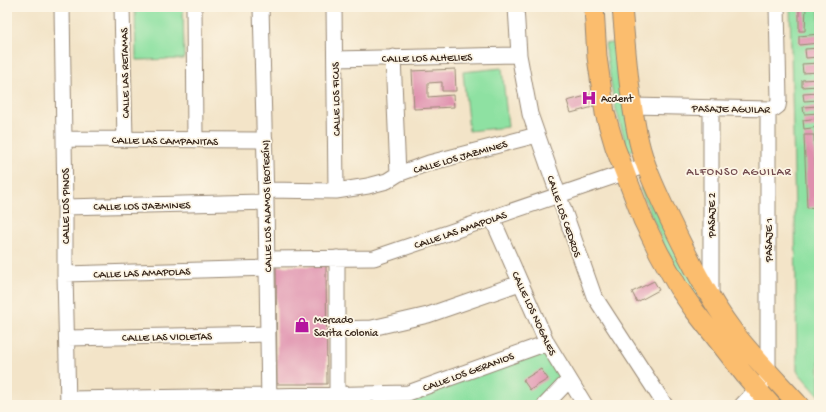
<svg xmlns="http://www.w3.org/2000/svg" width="826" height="412" viewBox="0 0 826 412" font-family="'Gochi Hand',sans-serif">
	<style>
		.green { fill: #8ee1a2; stroke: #648660 }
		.building { fill: #df8fad }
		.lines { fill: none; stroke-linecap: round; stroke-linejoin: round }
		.minor-casing { stroke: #978773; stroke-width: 17 }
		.major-casing { stroke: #978773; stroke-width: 21 }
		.minor { stroke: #fff; stroke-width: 15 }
		.major { stroke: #fbbd6e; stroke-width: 19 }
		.labels { text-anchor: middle; stroke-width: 3.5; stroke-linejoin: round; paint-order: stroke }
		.street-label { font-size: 11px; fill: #3b2a1e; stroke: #fcf5e5 }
		.poi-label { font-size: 11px; fill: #3b2a1e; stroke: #fcf5e5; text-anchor: start }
		.neighbourhood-label { font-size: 12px; letter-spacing: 1px; fill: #744d50; stroke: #fcf5e5 }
	</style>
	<rect width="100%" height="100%" fill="#fcf5e5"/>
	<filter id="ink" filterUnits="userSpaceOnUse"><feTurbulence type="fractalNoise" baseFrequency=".025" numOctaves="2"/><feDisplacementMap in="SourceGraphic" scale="8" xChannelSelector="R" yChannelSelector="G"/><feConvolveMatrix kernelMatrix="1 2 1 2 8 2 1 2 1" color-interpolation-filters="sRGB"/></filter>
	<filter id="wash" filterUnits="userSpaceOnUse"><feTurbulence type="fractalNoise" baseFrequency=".012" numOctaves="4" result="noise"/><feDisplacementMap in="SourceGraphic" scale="16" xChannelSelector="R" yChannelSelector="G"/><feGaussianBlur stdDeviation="0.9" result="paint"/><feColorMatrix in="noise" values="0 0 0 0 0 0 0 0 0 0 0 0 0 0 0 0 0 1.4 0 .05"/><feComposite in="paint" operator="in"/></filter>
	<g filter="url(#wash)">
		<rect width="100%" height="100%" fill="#f3e4c8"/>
		<path class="green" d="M 135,7 L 183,7 L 184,59 L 136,60 Z
			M 790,7 L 819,7 L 819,396 L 797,371 L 795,216 Z
			M 618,42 L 638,148 L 628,152 L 614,102 L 605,44 Z
			M 502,68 L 508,127 L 469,131 L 463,72 Z
			M 650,186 L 742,364 L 693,298 L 663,244 L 640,188 Z
			M 544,351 L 562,382 L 539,405 L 413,405 L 413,398 Z"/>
		<g id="blocks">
			<path class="building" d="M 799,7 L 806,7 L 805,31 L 799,31 Z
				M 819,34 L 819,43 L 799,45 L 799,36 Z
				M 819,48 L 819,57 L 806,58 L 805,49 Z
				M 819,63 L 819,72 L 803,73 L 802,64 Z
				M 455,69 L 456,91 L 442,91 L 442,82 L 428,83 L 428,97 L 453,95 L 454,107 L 414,109 L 412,71 Z
				M 819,79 L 819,86 L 802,87 L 802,80 Z
				M 819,93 L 819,100 L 804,101 L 803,94 Z
				M 590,95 L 593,107 L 571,113 L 567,101 Z
				M 819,106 L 819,113 L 804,114 L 803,107 Z
				M 819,118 L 819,127 L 804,129 L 803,120 Z
				M 804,135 L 814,135 L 817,207 L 807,208 Z
				M 276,266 L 326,266 L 327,384 L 277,384 Z
				M 654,281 L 659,290 L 637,302 L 632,292 Z
				M 541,369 L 548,379 L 530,390 L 523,380 Z"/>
		</g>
	</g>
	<g filter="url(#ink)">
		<use href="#blocks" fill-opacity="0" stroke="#978773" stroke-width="1"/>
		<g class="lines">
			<g class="minor-casing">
				<path id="minor" d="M 62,7 L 65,207 L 65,274 L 68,405
					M 122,7 L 125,139
					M 194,7 L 195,140
					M 261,7 L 266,202 L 269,405
					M 334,7 L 336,191
					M 516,7 L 519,55 L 530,114 L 594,296 L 665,405
					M 393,57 L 398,174
					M 335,59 L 519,55
					M 632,106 L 774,109 L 778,106 L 779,100 L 777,7
					M 711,108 L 711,298
					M 64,139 L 265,140
					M 266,190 L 336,191 L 368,186 L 387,181 L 398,174 L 429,163 L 537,135
					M 65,207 L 266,202
					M 492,218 L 547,343 L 585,405
					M 337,258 L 337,404
					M 267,259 L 374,258 L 647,165
					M 65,274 L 267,268
					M 337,329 L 372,328 L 428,315 L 520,283
					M 67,338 L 268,334
					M 768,371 L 768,109
					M 68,399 L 269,396 L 408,393 L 547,343
					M 545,405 L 569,380
					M 742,405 L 771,374"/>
			</g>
			<g class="major-casing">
				<path id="major" d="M 594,7 L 597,57 L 605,113 L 615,147 L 643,220 L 659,253 L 678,287 L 694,310 L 744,374 L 771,405
					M 622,7 C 626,52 629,97 639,142 C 645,168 658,194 669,218 C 688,257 707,296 733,331 C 753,357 777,381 799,405"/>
			</g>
			<use href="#minor" class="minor"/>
			<use href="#major" class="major"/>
		</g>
	</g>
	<defs>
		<g id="hospital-bare" transform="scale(1.2)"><path d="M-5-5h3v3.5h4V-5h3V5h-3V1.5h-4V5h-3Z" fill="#b5179e" stroke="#fcf5e5" stroke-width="2.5" paint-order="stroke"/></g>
		<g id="shop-bare" transform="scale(1.2)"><path d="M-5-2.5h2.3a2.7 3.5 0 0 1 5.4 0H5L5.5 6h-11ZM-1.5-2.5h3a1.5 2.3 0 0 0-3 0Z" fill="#b5179e" stroke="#fcf5e5" stroke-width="2.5" paint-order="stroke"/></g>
	</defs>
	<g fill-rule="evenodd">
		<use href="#hospital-bare" x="589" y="98"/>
		<use href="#shop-bare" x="302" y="325"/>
	</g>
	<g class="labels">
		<g class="street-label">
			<text transform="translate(427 57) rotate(-1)" y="4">CALLE LOS ALHELIES</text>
			<text transform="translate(124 73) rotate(-91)" y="4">CALLE LAS RETAMAS</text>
			<text transform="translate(335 99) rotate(-91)" y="4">CALLE LOS FICUS</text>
			<text transform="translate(731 108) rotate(1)" y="4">PASAJE AGUILAR</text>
			<text transform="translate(165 140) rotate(1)" y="4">CALLE LAS CAMPANITAS</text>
			<text transform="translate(460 156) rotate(-16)" y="4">CALLE LOS JAZMINES</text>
			<text transform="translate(142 205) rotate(-1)" y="4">CALLE LOS JAZMINES</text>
			<text transform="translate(65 206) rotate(-90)" y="4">CALLE LOS PINOS</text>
			<text transform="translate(266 206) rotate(-91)" y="4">CALLE LOS ALAMOS (BOTERÍN)</text>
			<text transform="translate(711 215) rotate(-90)" y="4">PASAJE 2</text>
			<text transform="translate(565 216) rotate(71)" y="4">CALLE LOS CEDROS</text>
			<text transform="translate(460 229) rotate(-19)" y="4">CALLE LAS AMAPOLAS</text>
			<text transform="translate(768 240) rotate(-90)" y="4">PASAJE 1</text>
			<text transform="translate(142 272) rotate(-2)" y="4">CALLE LAS AMAPOLAS</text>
			<text transform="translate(535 313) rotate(65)" y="4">CALLE LOS NOGALES</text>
			<text transform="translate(167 336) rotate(-1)" y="4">CALLE LAS VIOLETAS</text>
			<text transform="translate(468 371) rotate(-20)" y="4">CALLE LOS GERANIOS</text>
		</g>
		<g class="poi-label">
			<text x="601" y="102">Acdent</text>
			<text x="314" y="323">Mercado<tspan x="314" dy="13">Sarita Colonia</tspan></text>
		</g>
		<g class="neighbourhood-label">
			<text x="739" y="175">ALFONSO AGUILAR</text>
		</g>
	</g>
	<rect width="826" height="412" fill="none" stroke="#fcf5e5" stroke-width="24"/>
</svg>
